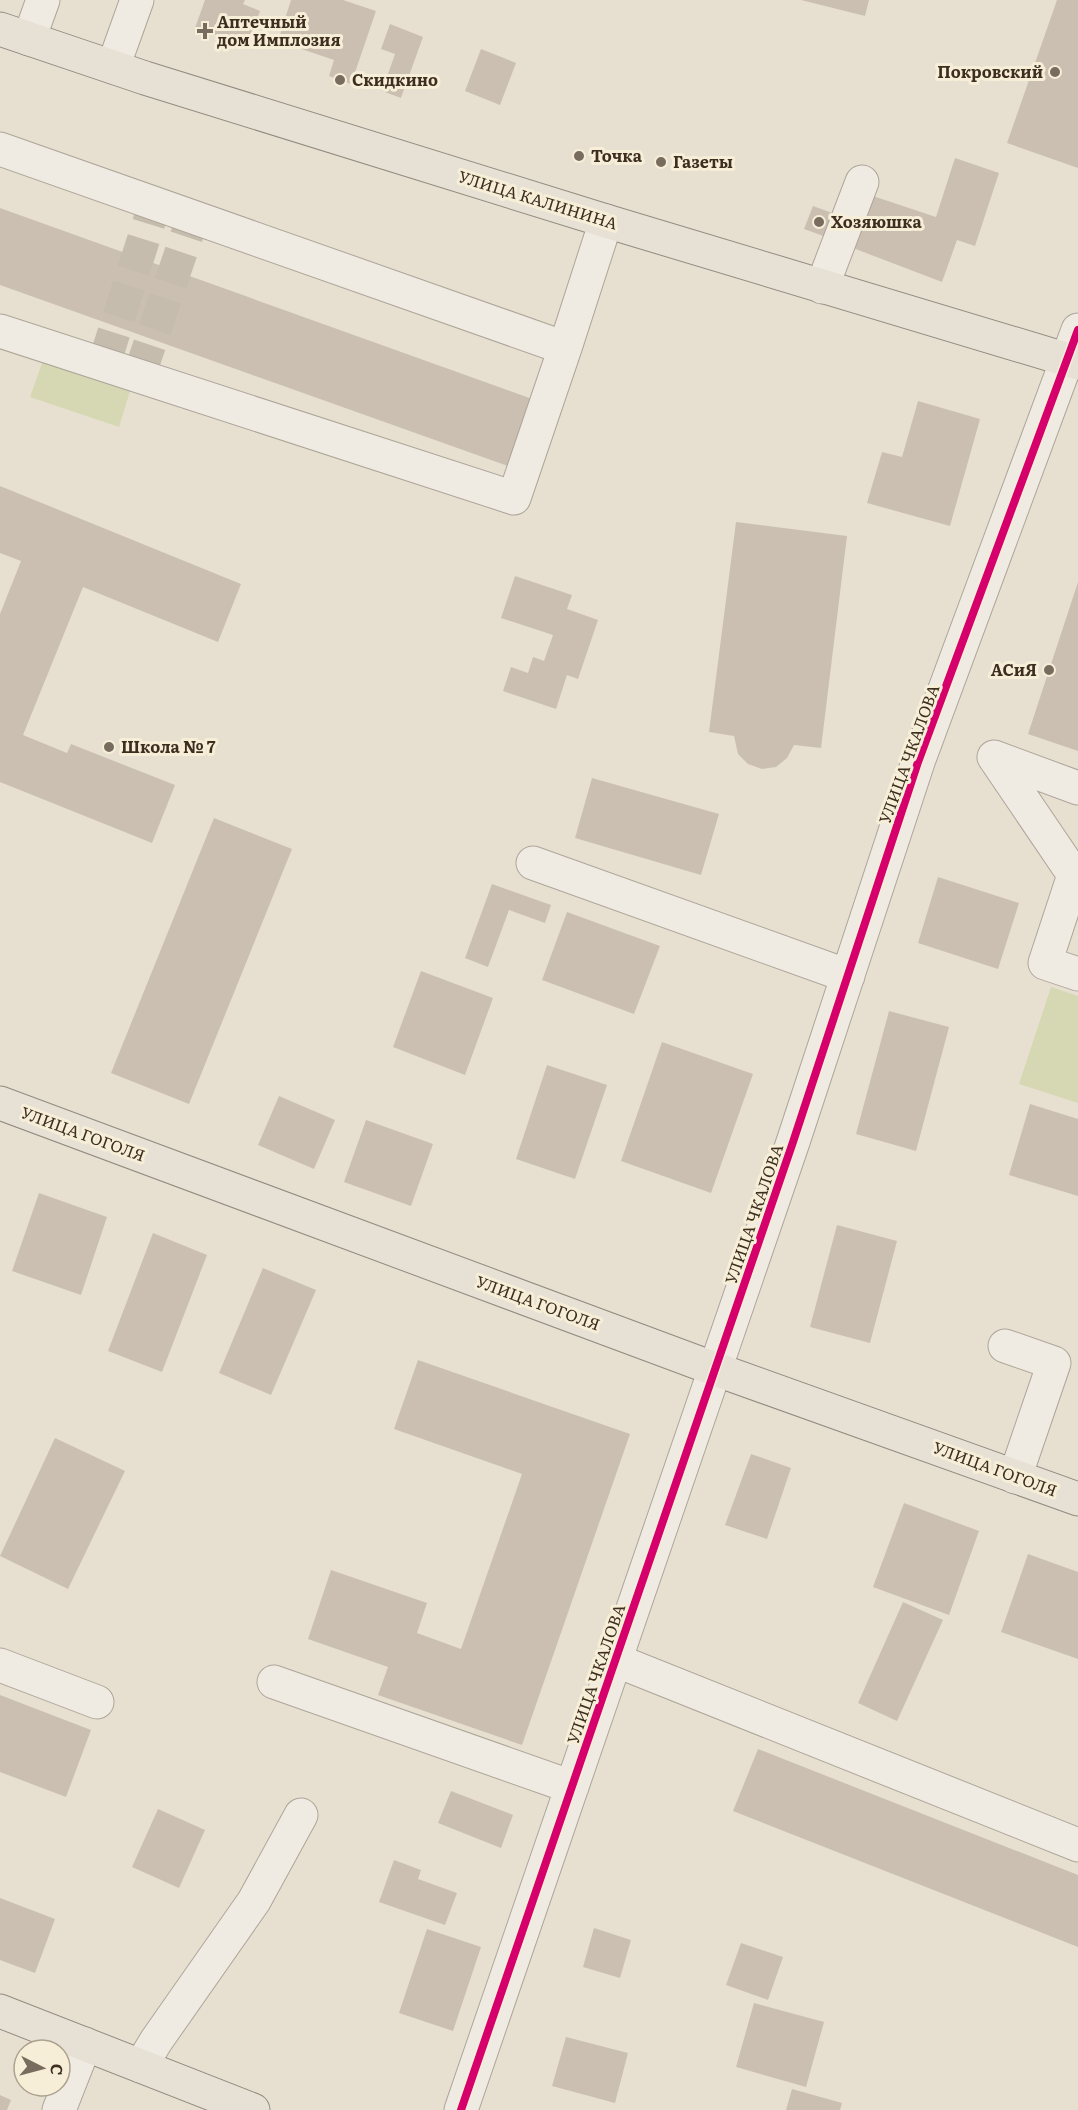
<svg xmlns="http://www.w3.org/2000/svg" width="1078" height="2110" viewBox="0 0 1078 2110" font-family="Literata,serif">
	<style>
		.green { fill: #d6d7b3 }
		.building { fill: #cbbfb2 }
		.lines { fill: none; stroke-linecap: round; stroke-linejoin: round }
		.minor-tunnel { stroke: #c5bcae; stroke-width: 33; stroke-dasharray: 33 16; stroke-linecap: butt }
		.minor-casing { stroke: #ada599; stroke-width: 35 }
		.major-casing { stroke: #928b80; stroke-width: 35 }
		.minor { stroke: #efebe3; stroke-width: 33 }
		.major { stroke: #e6e1d4; stroke-width: 33 }
		.cycleway-casing { stroke: #f7eed8; stroke-width: 11 }
		.cycleway { stroke: #d6006c; stroke-width: 8 }
		.poi-dot { fill: #786c5e; stroke: #f7eed8; stroke-width: 2 }
		.labels { text-anchor: middle; stroke-width: 6; stroke-linejoin: round; paint-order: stroke }
		.poi-label { font-size: 16px; font-weight: bold; fill: #3d2e20; stroke: #f7eed8; text-anchor: start }
		.street-label { font-size: 16px; fill: #3d2e20; stroke: #f7eed8 }
	</style>
	<rect width="100%" height="100%" fill="#e7e0d1"/>
	<path class="green" d="M 48,346 L 135,375 L 119,427 L 30,397 Z
		M 1051,987 L 1078,996 L 1078,1103 L 1019,1084 Z"/>
	<path class="building" d="M 205,0 L 245,0 L 243,4 L 260,11 L 247,46 L 195,28 Z
		M 291,0 L 343,0 L 376,11 L 351,84 L 329,76 L 334,60 L 278,41 Z
		M 801,0 L 869,0 L 865,16 Z
		M 1057,0 L 1078,0 L 1078,168 L 1007,143 Z
		M 390,24 L 423,37 L 401,98 L 382,91 L 395,54 L 381,49 Z
		M 481,49 L 516,63 L 500,105 L 465,91 Z
		M 955,158 L 999,173 L 975,246 L 957,240 L 942,282 L 853,248 L 873,196 L 936,217 Z
		M 813,206 L 838,215 L 829,238 L 804,229 Z
		M 0,208 L 535,400 L 511,467 L 0,285 Z
		M 918,401 L 980,419 L 950,526 L 867,503 L 882,452 L 902,457 Z
		M 0,486 L 241,584 L 218,642 L 83,587 L 23,735 L 67,753 L 71,744 L 175,785 L 152,843 L 0,782 L 0,614 L 21,561 L 0,553 Z
		M 736,522 L 847,536 L 821,748 L 794,745 L 787,758 L 776,767 L 762,769 L 748,764 L 738,754 L 734,736 L 709,732 Z
		M 515,576 L 572,595 L 567,609 L 598,620 L 578,679 L 567,675 L 556,709 L 503,691 L 511,667 L 528,673 L 533,657 L 544,661 L 553,635 L 501,618 Z
		M 1078,582 L 1078,751 L 1028,734 Z
		M 592,778 L 719,814 L 701,875 L 575,838 Z
		M 214,818 L 292,849 L 189,1104 L 111,1073 Z
		M 938,877 L 1019,903 L 998,969 L 918,943 Z
		M 492,884 L 551,905 L 545,923 L 509,910 L 488,967 L 465,958 Z
		M 567,912 L 660,946 L 634,1014 L 542,980 Z
		M 421,971 L 493,998 L 465,1075 L 393,1047 Z
		M 889,1011 L 949,1027 L 916,1151 L 856,1134 Z
		M 662,1042 L 753,1074 L 711,1193 L 621,1161 Z
		M 547,1065 L 607,1085 L 575,1179 L 516,1159 Z
		M 279,1096 L 335,1120 L 314,1169 L 258,1145 Z
		M 1030,1104 L 1078,1119 L 1078,1196 L 1009,1175 Z
		M 366,1120 L 433,1144 L 411,1206 L 344,1182 Z
		M 39,1193 L 107,1217 L 81,1295 L 12,1271 Z
		M 837,1225 L 897,1241 L 870,1343 L 810,1327 Z
		M 153,1233 L 207,1255 L 162,1372 L 108,1351 Z
		M 263,1268 L 316,1290 L 271,1395 L 219,1373 Z
		M 418,1360 L 630,1434 L 522,1745 L 378,1695 L 388,1667 L 308,1639 L 331,1570 L 427,1603 L 417,1633 L 461,1649 L 522,1474 L 394,1429 Z
		M 55,1438 L 125,1471 L 68,1589 L 0,1556 Z
		M 751,1454 L 791,1468 L 767,1539 L 725,1525 Z
		M 904,1503 L 979,1531 L 949,1615 L 873,1587 Z
		M 1028,1554 L 1078,1572 L 1078,1659 L 1001,1632 Z
		M 903,1602 L 943,1620 L 897,1721 L 858,1703 Z
		M 0,1695 L 91,1730 L 66,1797 L 0,1772 Z
		M 758,1749 L 1078,1875 L 1078,1947 L 733,1811 Z
		M 451,1791 L 513,1815 L 501,1848 L 438,1823 Z
		M 158,1809 L 205,1830 L 179,1888 L 132,1867 Z
		M 394,1860 L 421,1870 L 418,1879 L 457,1893 L 445,1925 L 379,1902 Z
		M 0,1898 L 55,1919 L 35,1973 L 0,1960 Z
		M 594,1928 L 631,1940 L 620,1978 L 583,1967 Z
		M 427,1929 L 481,1947 L 453,2031 L 399,2013 Z
		M 741,1943 L 783,1957 L 768,2000 L 726,1985 Z
		M 754,2003 L 824,2022 L 806,2087 L 736,2067 Z
		M 566,2037 L 628,2053 L 615,2103 L 552,2086 Z
		M 792,2089 L 842,2103 L 840,2110 L 786,2110 Z
		M 0,2095 L 11,2100 L 7,2110 L 0,2110 Z"/>
	<g class="lines">
		<path class="minor-tunnel" d="M 104,364 L 155,203
			M 139,376 L 193,217"/>
		<g class="minor-casing">
			<path id="minor" d="M 29,39 L 43,0
				M 113,67 L 137,0
				M 0,149 L 565,348 L 606,221
				M 822,287 L 862,182
				M 0,331 L 514,498 L 565,348
				M 1078,788 L 994,757 L 1074,875 L 1045,963 L 1078,974
				M 533,863 L 848,976
				M 1005,1346 L 1054,1363 L 1015,1477
				M 615,1660 L 1078,1845
				M 0,1665 L 97,1702
				M 274,1682 L 572,1787
				M 141,2066 L 156,2041 L 254,1901 L 301,1815
				M 59,2110 L 85,2044
				M 461,2110 L 793,1142 L 918,762 L 1078,330"/>
		</g>
		<g class="major-casing">
			<path id="major" d="M 0,29 L 145,78 L 606,221 L 1078,363
				M 0,1103 L 715,1369 L 1078,1499
				M 0,2011 L 253,2110"/>
		</g>
		<use href="#minor" class="minor"/>
		<use href="#major" class="major"/>
		<g class="cycleway-casing">
			<path id="cycleway" d="M 461,2110 L 793,1142 L 918,762 L 1078,330"/>
		</g>
		<use href="#cycleway" class="cycleway"/>
	</g>
	<g class="poi-dot">
		<path d="M202 22h6v6h6v6h-6v6h-6v-6h-6v-6h6z"/>
		<circle cx="1055" cy="72" r="6"/>
		<circle cx="340" cy="80" r="6"/>
		<circle cx="579" cy="156" r="6"/>
		<circle cx="661" cy="162" r="6"/>
		<circle cx="819" cy="222" r="6"/>
		<circle cx="1049" cy="670" r="6"/>
		<circle cx="109" cy="747" r="6"/>
	</g>
	<g class="labels">
		<g class="poi-label">
			<text x="217" y="28">Аптечный<tspan x="217" dy="18">дом Имплозия</tspan></text>
			<text x="1043" y="78" text-anchor="end">Покровский</text>
			<text x="352" y="86">Скидкино</text>
			<text x="591" y="162">Точка</text>
			<text x="673" y="168">Газеты</text>
			<text x="831" y="228">Хозяюшка</text>
			<text x="1037" y="676" text-anchor="end">АСиЯ</text>
			<text x="121" y="753">Школа № 7</text>
		</g>
		<g class="street-label">
			<text transform="translate(538 200) rotate(17)" y="6">УЛИЦА КАЛИНИНА</text>
			<text transform="translate(909 754) rotate(-70)" y="6">УЛИЦА ЧКАЛОВА</text>
			<text transform="translate(83 1134) rotate(20)" y="6">УЛИЦА ГОГОЛЯ</text>
			<text transform="translate(754 1214) rotate(-71)" y="6">УЛИЦА ЧКАЛОВА</text>
			<text transform="translate(538 1303) rotate(20)" y="6">УЛИЦА ГОГОЛЯ</text>
			<text transform="translate(995 1469) rotate(20)" y="6">УЛИЦА ГОГОЛЯ</text>
			<text transform="translate(596 1674) rotate(-71)" y="6">УЛИЦА ЧКАЛОВА</text>
		</g>
	</g>
	<g transform="translate(42 2068) rotate(96)"><circle r="28" fill="#f7eed8" stroke="#ada18e" stroke-width="1.5"/>
	<path d="M0-4.5L10 22L0 15L-10 22Z" fill="#786c5e"/>
	<text y="-9" font-size="16" font-weight="bold" text-anchor="middle" fill="#3d2e20">С</text>
	</g>
</svg>
